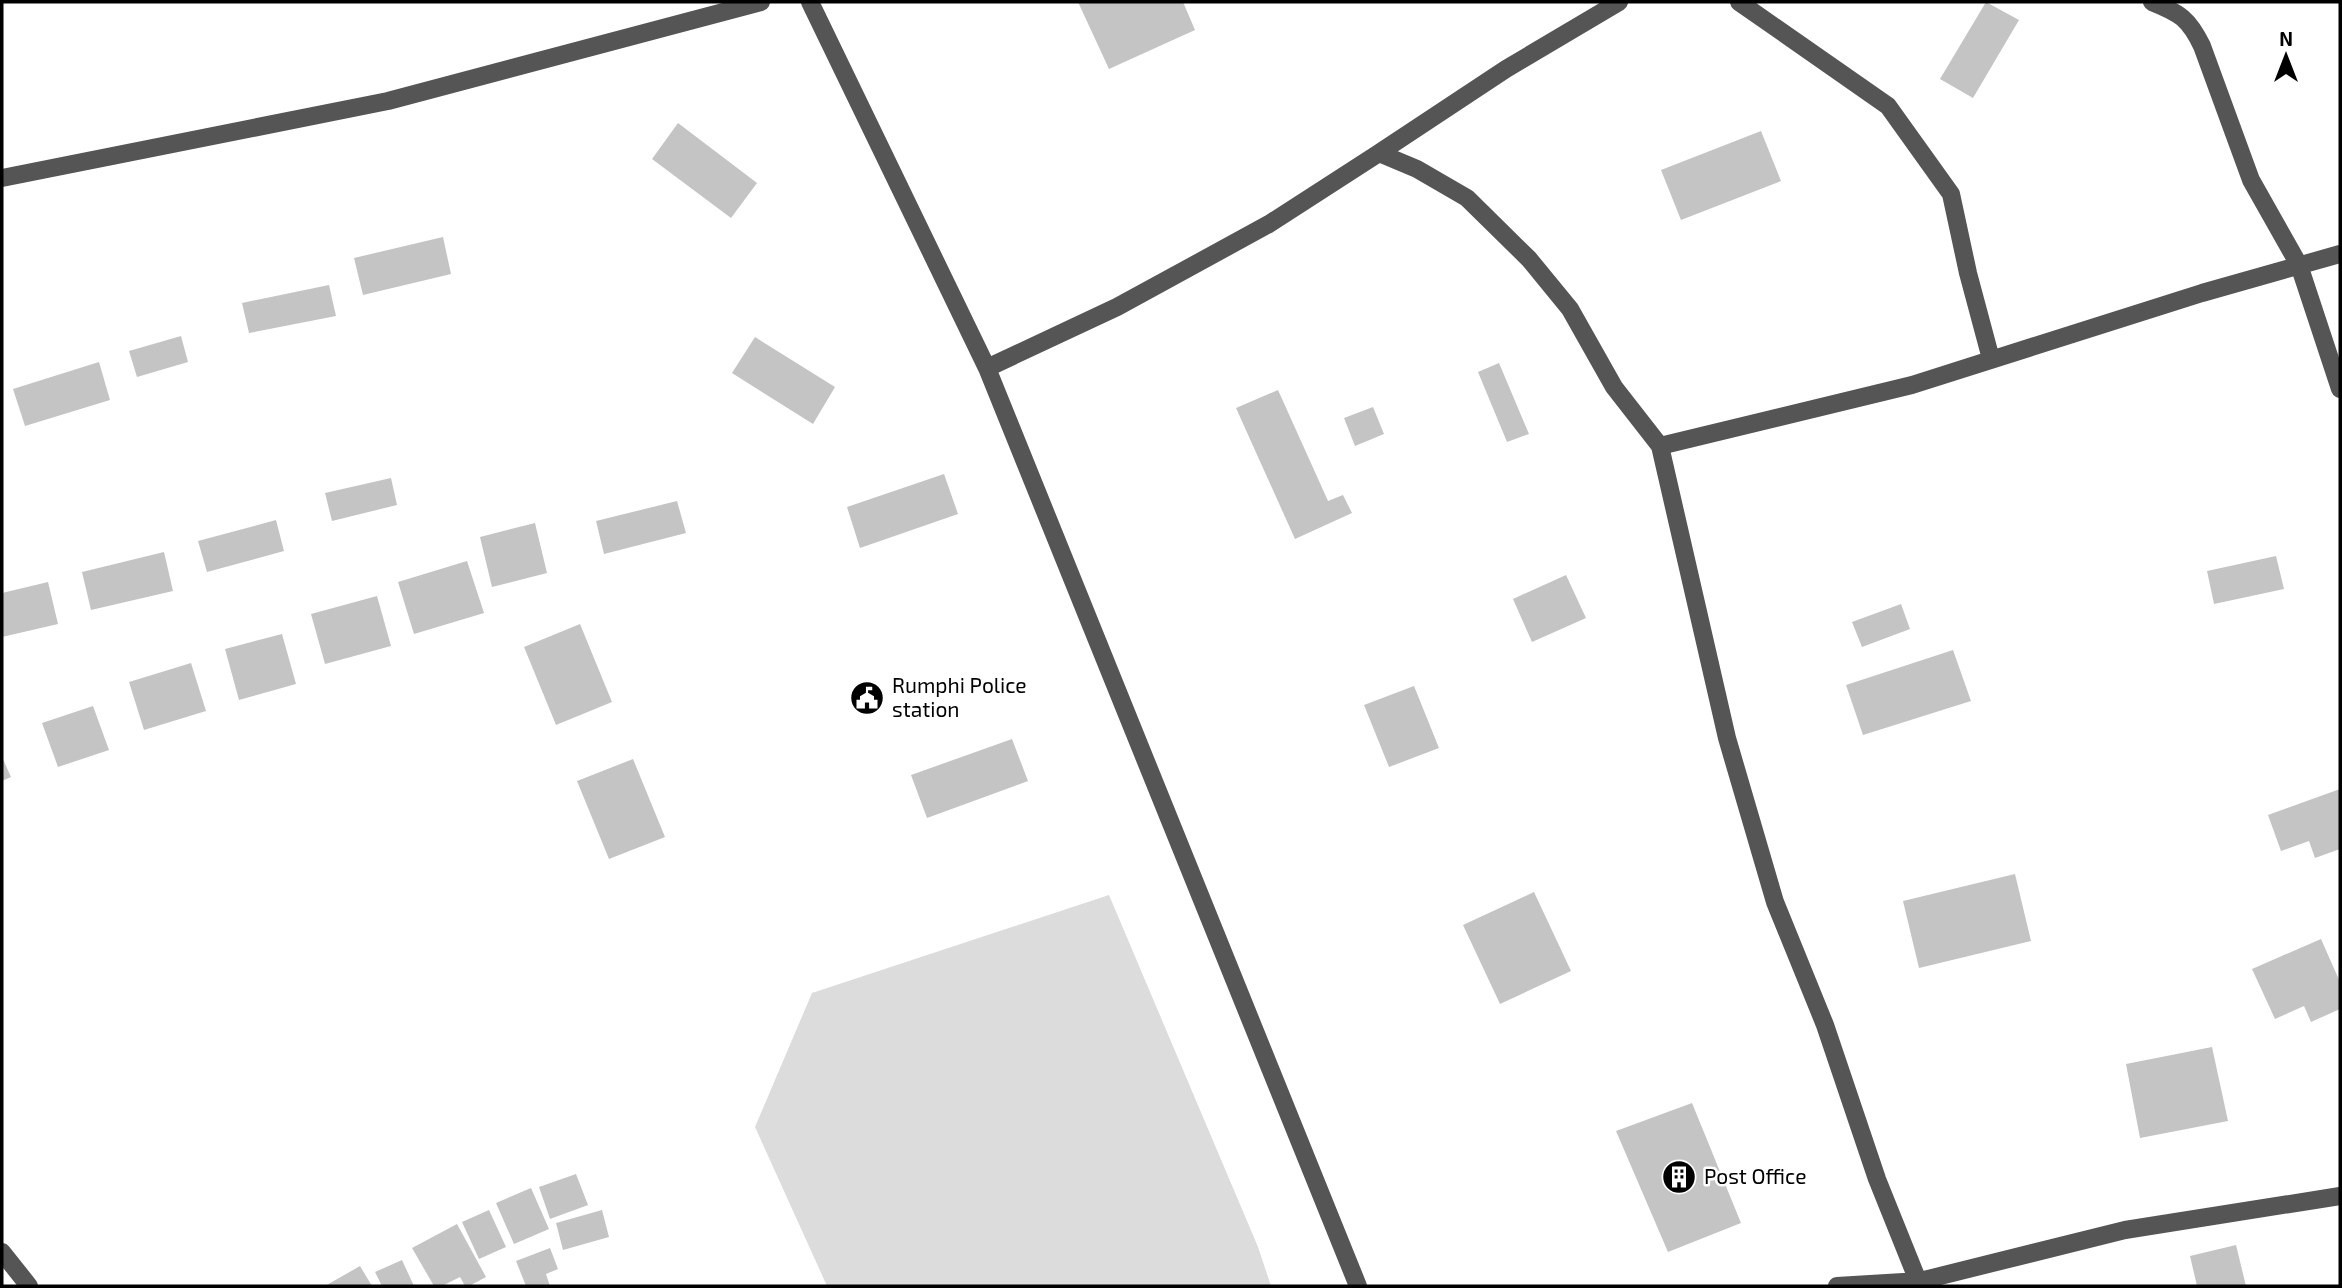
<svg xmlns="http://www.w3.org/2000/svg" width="2342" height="1288" viewBox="0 0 2342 1288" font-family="'Exo 2',sans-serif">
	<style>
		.green { fill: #dcdcdc }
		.building { fill: #c4c4c4 }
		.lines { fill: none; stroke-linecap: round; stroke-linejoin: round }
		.minor { stroke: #555; stroke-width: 18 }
		.labels { text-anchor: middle; stroke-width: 5; stroke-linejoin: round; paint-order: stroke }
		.poi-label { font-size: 21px; fill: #000; stroke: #fff; text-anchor: start }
	</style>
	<rect width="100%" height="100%" fill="#fff"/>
	<path class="green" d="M 1109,895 L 1258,1247 L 1271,1286 L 827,1286 L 755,1127 L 812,993 Z"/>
	<path class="building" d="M 1078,2 L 1183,2 L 1195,30 L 1109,69 Z
		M 1986,2 L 2019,20 L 1973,98 L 1940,79 Z
		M 678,123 L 757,183 L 731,218 L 652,159 Z
		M 1761,131 L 1781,181 L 1681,220 L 1661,170 Z
		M 443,237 L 451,274 L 363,295 L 354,258 Z
		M 329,285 L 336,316 L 249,333 L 242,303 Z
		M 181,336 L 188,362 L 137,377 L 129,351 Z
		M 755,337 L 835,387 L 813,424 L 732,373 Z
		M 99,362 L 110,400 L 25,426 L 13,389 Z
		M 1499,363 L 1529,434 L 1507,442 L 1478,372 Z
		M 1278,390 L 1328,501 L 1343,495 L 1352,513 L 1295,539 L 1236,408 Z
		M 1373,407 L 1384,434 L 1355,446 L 1344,418 Z
		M 944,474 L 958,514 L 860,548 L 847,507 Z
		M 391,478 L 397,505 L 332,521 L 325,493 Z
		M 677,501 L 686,533 L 604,554 L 596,521 Z
		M 276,520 L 284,551 L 207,572 L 198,541 Z
		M 535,523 L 547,573 L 492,587 L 480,537 Z
		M 164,552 L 173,591 L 91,610 L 82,572 Z
		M 2276,556 L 2284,589 L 2214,604 L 2207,571 Z
		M 467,561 L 484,613 L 414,634 L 398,582 Z
		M 1566,575 L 1586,618 L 1532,642 L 1513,599 Z
		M 48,582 L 58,624 L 2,637 L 2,593 Z
		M 377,596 L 391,646 L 325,664 L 311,614 Z
		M 1901,604 L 1910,629 L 1862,647 L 1852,622 Z
		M 580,624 L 612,702 L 556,725 L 524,647 Z
		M 282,634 L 296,684 L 239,700 L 225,649 Z
		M 1953,650 L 1971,701 L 1863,735 L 1846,685 Z
		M 191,663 L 206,711 L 144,730 L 129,682 Z
		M 1414,686 L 1439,748 L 1389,767 L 1364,705 Z
		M 93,706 L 109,750 L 58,767 L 42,723 Z
		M 1012,739 L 1028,781 L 927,818 L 911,775 Z
		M 2,757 L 11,777 L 2,781 Z
		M 633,759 L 665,837 L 609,859 L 577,781 Z
		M 2340,789 L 2340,849 L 2315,858 L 2309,841 L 2281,851 L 2268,815 Z
		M 2015,874 L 2031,941 L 1919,968 L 1903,901 Z
		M 1534,892 L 1571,971 L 1500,1004 L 1463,925 Z
		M 2321,939 L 2340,982 L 2340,1009 L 2311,1022 L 2304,1006 L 2275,1019 L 2252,969 Z
		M 2212,1047 L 2228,1121 L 2140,1138 L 2126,1064 Z
		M 1692,1103 L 1741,1223 L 1668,1252 L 1616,1131 Z
		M 576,1174 L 588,1205 L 550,1219 L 539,1187 Z
		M 531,1188 L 549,1229 L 514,1244 L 496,1203 Z
		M 489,1210 L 506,1247 L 479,1259 L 462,1222 Z
		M 602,1210 L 609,1237 L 563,1250 L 556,1223 Z
		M 457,1224 L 486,1277 L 469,1286 L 465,1286 L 460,1277 L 442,1286 L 434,1286 L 412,1248 Z
		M 2236,1245 L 2246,1286 L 2197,1286 L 2190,1256 Z
		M 550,1248 L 558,1269 L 546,1274 L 550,1286 L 526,1286 L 516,1261 Z
		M 402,1260 L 414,1286 L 382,1286 L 375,1272 Z
		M 360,1266 L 372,1286 L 325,1286 Z"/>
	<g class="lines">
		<path class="minor" d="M 810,2 L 987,368 L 1358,1286
			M 1739,2 L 1888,106 L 1951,194 L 1968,273 L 1991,359
			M 2152,2 C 2180,13 2189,19 2202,46 L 2251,180 L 2299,265 L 2340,389
			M 1379,153 L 1506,69 L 1619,2
			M 2,178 L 388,101 L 761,2
			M 987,368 L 1117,307 L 1269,224 L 1379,153 L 1417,169 L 1467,198 L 1529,259 L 1570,309 L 1614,387 L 1660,446 L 1727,738 L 1775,902 L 1825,1025 L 1877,1179 L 1920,1286
			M 1660,446 L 1912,385 L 2202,293 L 2340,254
			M 2,1252 L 29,1286
			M 1837,1286 L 1920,1281 L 2125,1230 L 2340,1196"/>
	</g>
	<defs>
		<g id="civic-disc" transform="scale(1.75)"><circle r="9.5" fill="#000" stroke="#fff"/><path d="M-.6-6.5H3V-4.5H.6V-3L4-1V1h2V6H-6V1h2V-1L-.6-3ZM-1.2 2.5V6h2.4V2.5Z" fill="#fff"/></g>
		<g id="building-disc" transform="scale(1.75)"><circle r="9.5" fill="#000" stroke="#fff"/><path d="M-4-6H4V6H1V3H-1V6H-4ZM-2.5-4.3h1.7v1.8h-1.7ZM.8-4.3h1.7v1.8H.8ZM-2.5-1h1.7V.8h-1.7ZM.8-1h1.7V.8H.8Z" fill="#fff"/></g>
	</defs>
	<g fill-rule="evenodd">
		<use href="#civic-disc" x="867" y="698"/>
		<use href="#building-disc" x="1679" y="1177"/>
	</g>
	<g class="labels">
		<g class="poi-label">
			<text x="892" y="693">Rumphi Police<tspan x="892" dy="24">station</tspan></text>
			<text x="1704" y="1184">Post Office</text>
		</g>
	</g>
	<rect width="2342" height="1288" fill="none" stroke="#000000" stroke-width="7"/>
	<g transform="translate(2286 56)" stroke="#ffffff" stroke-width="5" paint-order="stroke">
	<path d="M0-5L12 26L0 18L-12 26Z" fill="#000000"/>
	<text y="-10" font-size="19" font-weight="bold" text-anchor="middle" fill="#000000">N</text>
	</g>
</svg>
